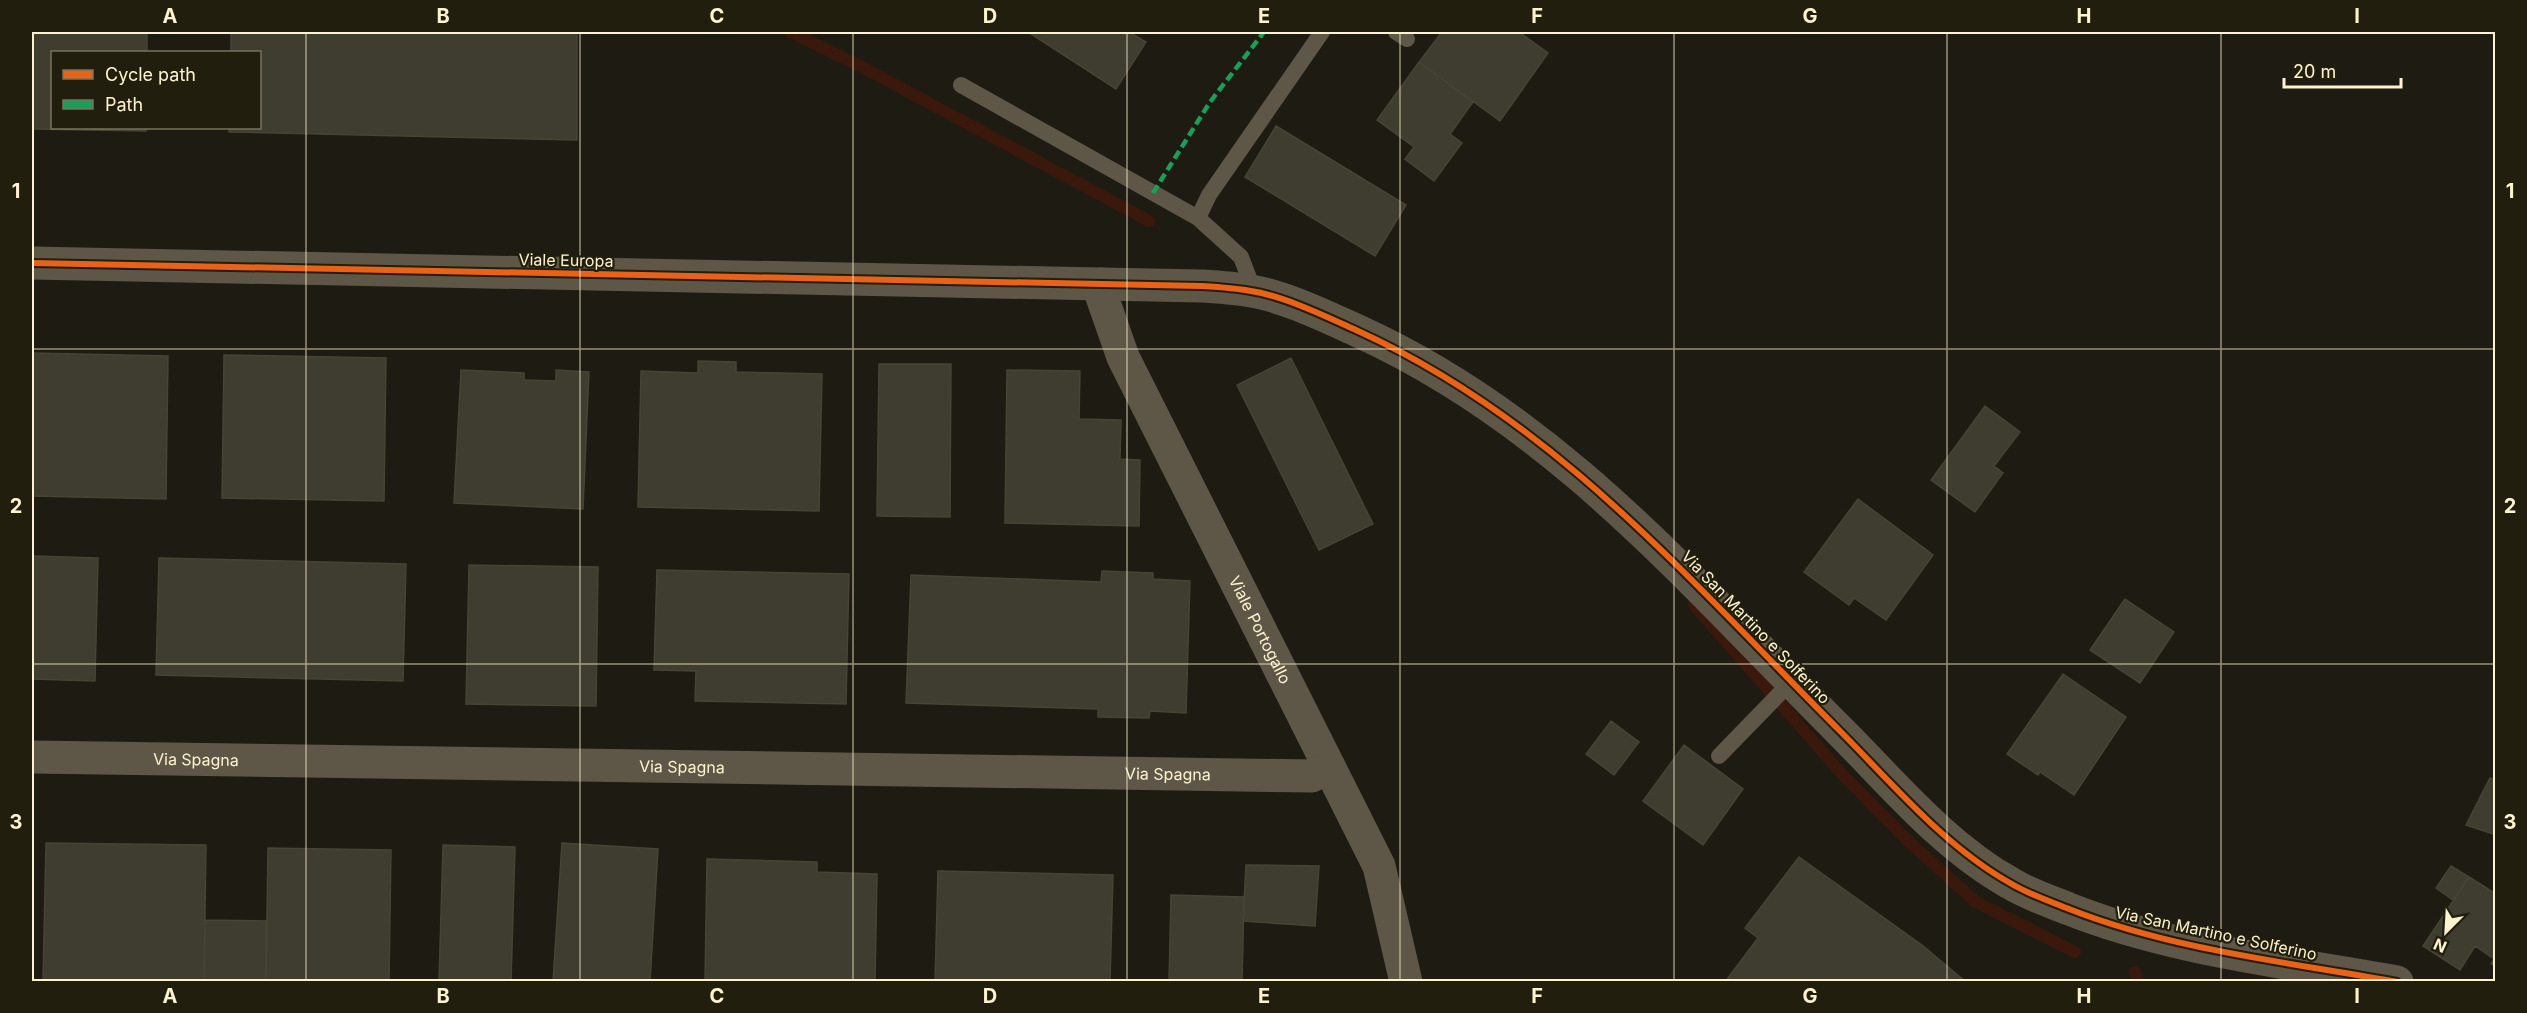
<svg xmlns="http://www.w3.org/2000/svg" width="2527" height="1013" viewBox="0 0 2527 1013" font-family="Inter,sans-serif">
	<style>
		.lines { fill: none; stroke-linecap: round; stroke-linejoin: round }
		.stream { stroke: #3a190c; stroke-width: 12 }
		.building { fill: #3f3c30; stroke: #474434; stroke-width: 1.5 }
		.lane { stroke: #5e5647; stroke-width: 16 }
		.street { stroke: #5e5647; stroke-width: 33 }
		.quiet { stroke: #1a9f57; stroke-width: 4.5; stroke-dasharray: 9 4.5; stroke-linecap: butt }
		.cycleway-casing { stroke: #211e0e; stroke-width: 10 }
		.cycleway { stroke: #ea6118; stroke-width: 6 }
		.grid { fill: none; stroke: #fef3cf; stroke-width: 1.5; stroke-opacity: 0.55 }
		.labels { text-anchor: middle; stroke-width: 4.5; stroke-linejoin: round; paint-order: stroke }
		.street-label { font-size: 16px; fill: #fef3cf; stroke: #211e0e }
		.neatline { fill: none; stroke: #fef3cf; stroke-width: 2 }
		.grid-label { font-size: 20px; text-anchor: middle; font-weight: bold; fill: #fef3cf }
	</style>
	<rect width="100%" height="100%" fill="#1d1b12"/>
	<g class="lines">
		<path class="stream" d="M 791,32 L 862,67 L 1149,221
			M 1694,605 L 1843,775 L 1907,840 L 1976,902 L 2075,952
			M 2135,972 L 2138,982"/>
	</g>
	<path class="building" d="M 32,32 L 147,32 L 147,52 L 52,52 L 52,128 L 146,128 L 146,131 L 32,129 Z
		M 231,32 L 577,32 L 577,140 L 229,132 L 229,128 L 260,128 L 260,52 L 231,52 Z
		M 1028,32 L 1129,32 L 1146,42 L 1116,89 Z
		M 1442,32 L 1519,32 L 1548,53 L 1500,121 L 1419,62 Z
		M 1419,62 L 1473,102 L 1450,134 L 1462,143 L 1434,181 L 1405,159 L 1414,147 L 1377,120 Z
		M 1276,126 L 1406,205 L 1375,256 L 1245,177 Z
		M 32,353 L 168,356 L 166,499 L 32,496 Z
		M 224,355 L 386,358 L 384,501 L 222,498 Z
		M 1291,358 L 1373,524 L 1319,550 L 1237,385 Z
		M 698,361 L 736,362 L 736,372 L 822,374 L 819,511 L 638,507 L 641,371 L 698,373 Z
		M 879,364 L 951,364 L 950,517 L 877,516 Z
		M 461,370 L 524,373 L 524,380 L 556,381 L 556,370 L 589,372 L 583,509 L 454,503 Z
		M 1007,370 L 1080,371 L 1079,419 L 1121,420 L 1120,459 L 1140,460 L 1139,526 L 1005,523 Z
		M 1985,406 L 2020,432 L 1994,466 L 2003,473 L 1975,512 L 1931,480 Z
		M 1858,499 L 1933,555 L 1886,620 L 1854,598 L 1849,605 L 1804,572 Z
		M 32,556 L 98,558 L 95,681 L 32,679 Z
		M 159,558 L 406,564 L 403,681 L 156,675 Z
		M 469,565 L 598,567 L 596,706 L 466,704 Z
		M 657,570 L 849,574 L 846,704 L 695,701 L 696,671 L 654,670 Z
		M 1102,571 L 1153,573 L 1153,579 L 1190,581 L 1186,713 L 1150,711 L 1149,718 L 1098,717 L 1098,709 L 906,703 L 911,575 L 1101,582 Z
		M 2125,599 L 2174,632 L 2140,683 L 2090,650 Z
		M 2063,674 L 2126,717 L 2074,795 L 2040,772 L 2038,775 L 2007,754 Z
		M 1611,721 L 1639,742 L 1614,775 L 1586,754 Z
		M 1684,745 L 1743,789 L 1703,845 L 1643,801 Z
		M 2490,778 L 2496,780 L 2496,835 L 2466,825 Z
		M 46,843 L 206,845 L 204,982 L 43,982 Z
		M 562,843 L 658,849 L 650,982 L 553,982 Z
		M 443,845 L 515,847 L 511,982 L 439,982 Z
		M 268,848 L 391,850 L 389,982 L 266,982 Z
		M 1799,857 L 1922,945 L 1966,982 L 1725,982 L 1758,938 L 1745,928 Z
		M 707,859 L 817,862 L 817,872 L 877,874 L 875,982 L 705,982 Z
		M 1246,865 L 1319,866 L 1315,926 L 1243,921 Z
		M 2451,866 L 2469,877 L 2453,900 L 2436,888 Z
		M 938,871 L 1113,875 L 1110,982 L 935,982 Z
		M 2469,877 L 2496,894 L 2496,966 L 2491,964 L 2494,959 L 2475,946 L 2460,970 L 2423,946 Z
		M 1171,895 L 1244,897 L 1242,982 L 1169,982 Z
		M 205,920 L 266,921 L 266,982 L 204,982 Z"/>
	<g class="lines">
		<path class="lane" d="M 1396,32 L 1407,39
			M 961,85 L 1198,218 L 1241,257 L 1254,291
			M 1198,218 L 1209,195 L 1322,32
			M 1719,756 L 1791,682"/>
		<g class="street">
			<path d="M 32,263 L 1201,286 C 1217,287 1234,288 1251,291 C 1284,296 1327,317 1358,331 C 1556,421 1689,580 1840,731 C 1893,784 1944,846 2010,883 C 2028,894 2049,901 2069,909 C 2173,950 2287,962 2397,982"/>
			<path id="s1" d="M 1101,284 L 1101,294 L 1123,357 L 1379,866 L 1406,982"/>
			<path id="s2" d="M 32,757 L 1312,776 L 1329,767"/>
		</g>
		<path class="quiet" d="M 1153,193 L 1210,102 L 1264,32"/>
		<g class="cycleway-casing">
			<path id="cycleway" d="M 32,263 L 1201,286 C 1217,287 1234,288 1251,291 C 1284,296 1327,317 1358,331 C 1556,421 1689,580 1840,731 C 1893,784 1944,846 2010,883 C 2028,894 2049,901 2069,909 C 2173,950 2287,962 2397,982"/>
		</g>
		<use href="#cycleway" class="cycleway"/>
	</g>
	<path class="grid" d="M 306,32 L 306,982M 580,32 L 580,982M 853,32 L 853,982M 1127,32 L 1127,982M 1400,32 L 1400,982M 1674,32 L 1674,982M 1947,32 L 1947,982M 2221,32 L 2221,982M 32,349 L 2496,349M 32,664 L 2496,664"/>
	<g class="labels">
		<g class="street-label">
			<text transform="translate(566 260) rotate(1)" y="6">Viale Europa</text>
			<text transform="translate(1756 627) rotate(46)" y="6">Via San Martino e Solferino</text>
			<text dy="6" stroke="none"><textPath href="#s1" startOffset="382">Viale Portogallo</textPath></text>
			<text dy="6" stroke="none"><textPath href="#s2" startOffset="164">Via Spagna</textPath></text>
			<text dy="6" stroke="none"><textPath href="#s2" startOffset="650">Via Spagna</textPath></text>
			<text dy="6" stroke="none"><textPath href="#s2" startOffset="1136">Via Spagna</textPath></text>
			<text transform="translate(2216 933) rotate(12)" y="6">Via San Martino e Solferino</text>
		</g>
	</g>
	<rect width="2527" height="1013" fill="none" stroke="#211e0e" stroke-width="66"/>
	<rect x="51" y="51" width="210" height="78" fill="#211e0e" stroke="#79735b" stroke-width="1.5"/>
	<rect x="63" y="70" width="30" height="9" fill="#ea6118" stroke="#79735b" stroke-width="1.5"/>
	<text x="105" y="81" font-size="18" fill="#fef3cf">Cycle path</text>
	<rect x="63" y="100" width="30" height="9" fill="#1a9f57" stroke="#79735b" stroke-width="1.5"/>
	<text x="105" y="111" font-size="18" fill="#fef3cf">Path</text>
	<g transform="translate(2446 932) rotate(204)" stroke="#211e0e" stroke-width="4.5" paint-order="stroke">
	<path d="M0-4.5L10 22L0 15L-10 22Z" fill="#fef3cf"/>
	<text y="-9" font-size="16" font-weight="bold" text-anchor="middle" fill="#fef3cf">N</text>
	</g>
	<path d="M2284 78v9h117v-9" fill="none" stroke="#fef3cf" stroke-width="3"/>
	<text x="2293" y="78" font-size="18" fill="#fef3cf" stroke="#211e0e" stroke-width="4.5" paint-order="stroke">20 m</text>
	<rect x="33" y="33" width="2461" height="947" class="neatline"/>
	<g class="grid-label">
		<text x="170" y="23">A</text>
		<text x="443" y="23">B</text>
		<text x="717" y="23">C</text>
		<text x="990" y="23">D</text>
		<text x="1264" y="23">E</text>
		<text x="1537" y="23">F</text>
		<text x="1810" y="23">G</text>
		<text x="2084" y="23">H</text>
		<text x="2357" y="23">I</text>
		<text x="16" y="198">1</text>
		<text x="2510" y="198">1</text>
		<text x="16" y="513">2</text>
		<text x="2510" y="513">2</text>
		<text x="16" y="829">3</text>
		<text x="2510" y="829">3</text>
		<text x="170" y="1003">A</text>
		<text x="443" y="1003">B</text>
		<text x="717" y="1003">C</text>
		<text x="990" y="1003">D</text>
		<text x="1264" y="1003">E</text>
		<text x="1537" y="1003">F</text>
		<text x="1810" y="1003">G</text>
		<text x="2084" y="1003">H</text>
		<text x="2357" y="1003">I</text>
	</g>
</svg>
